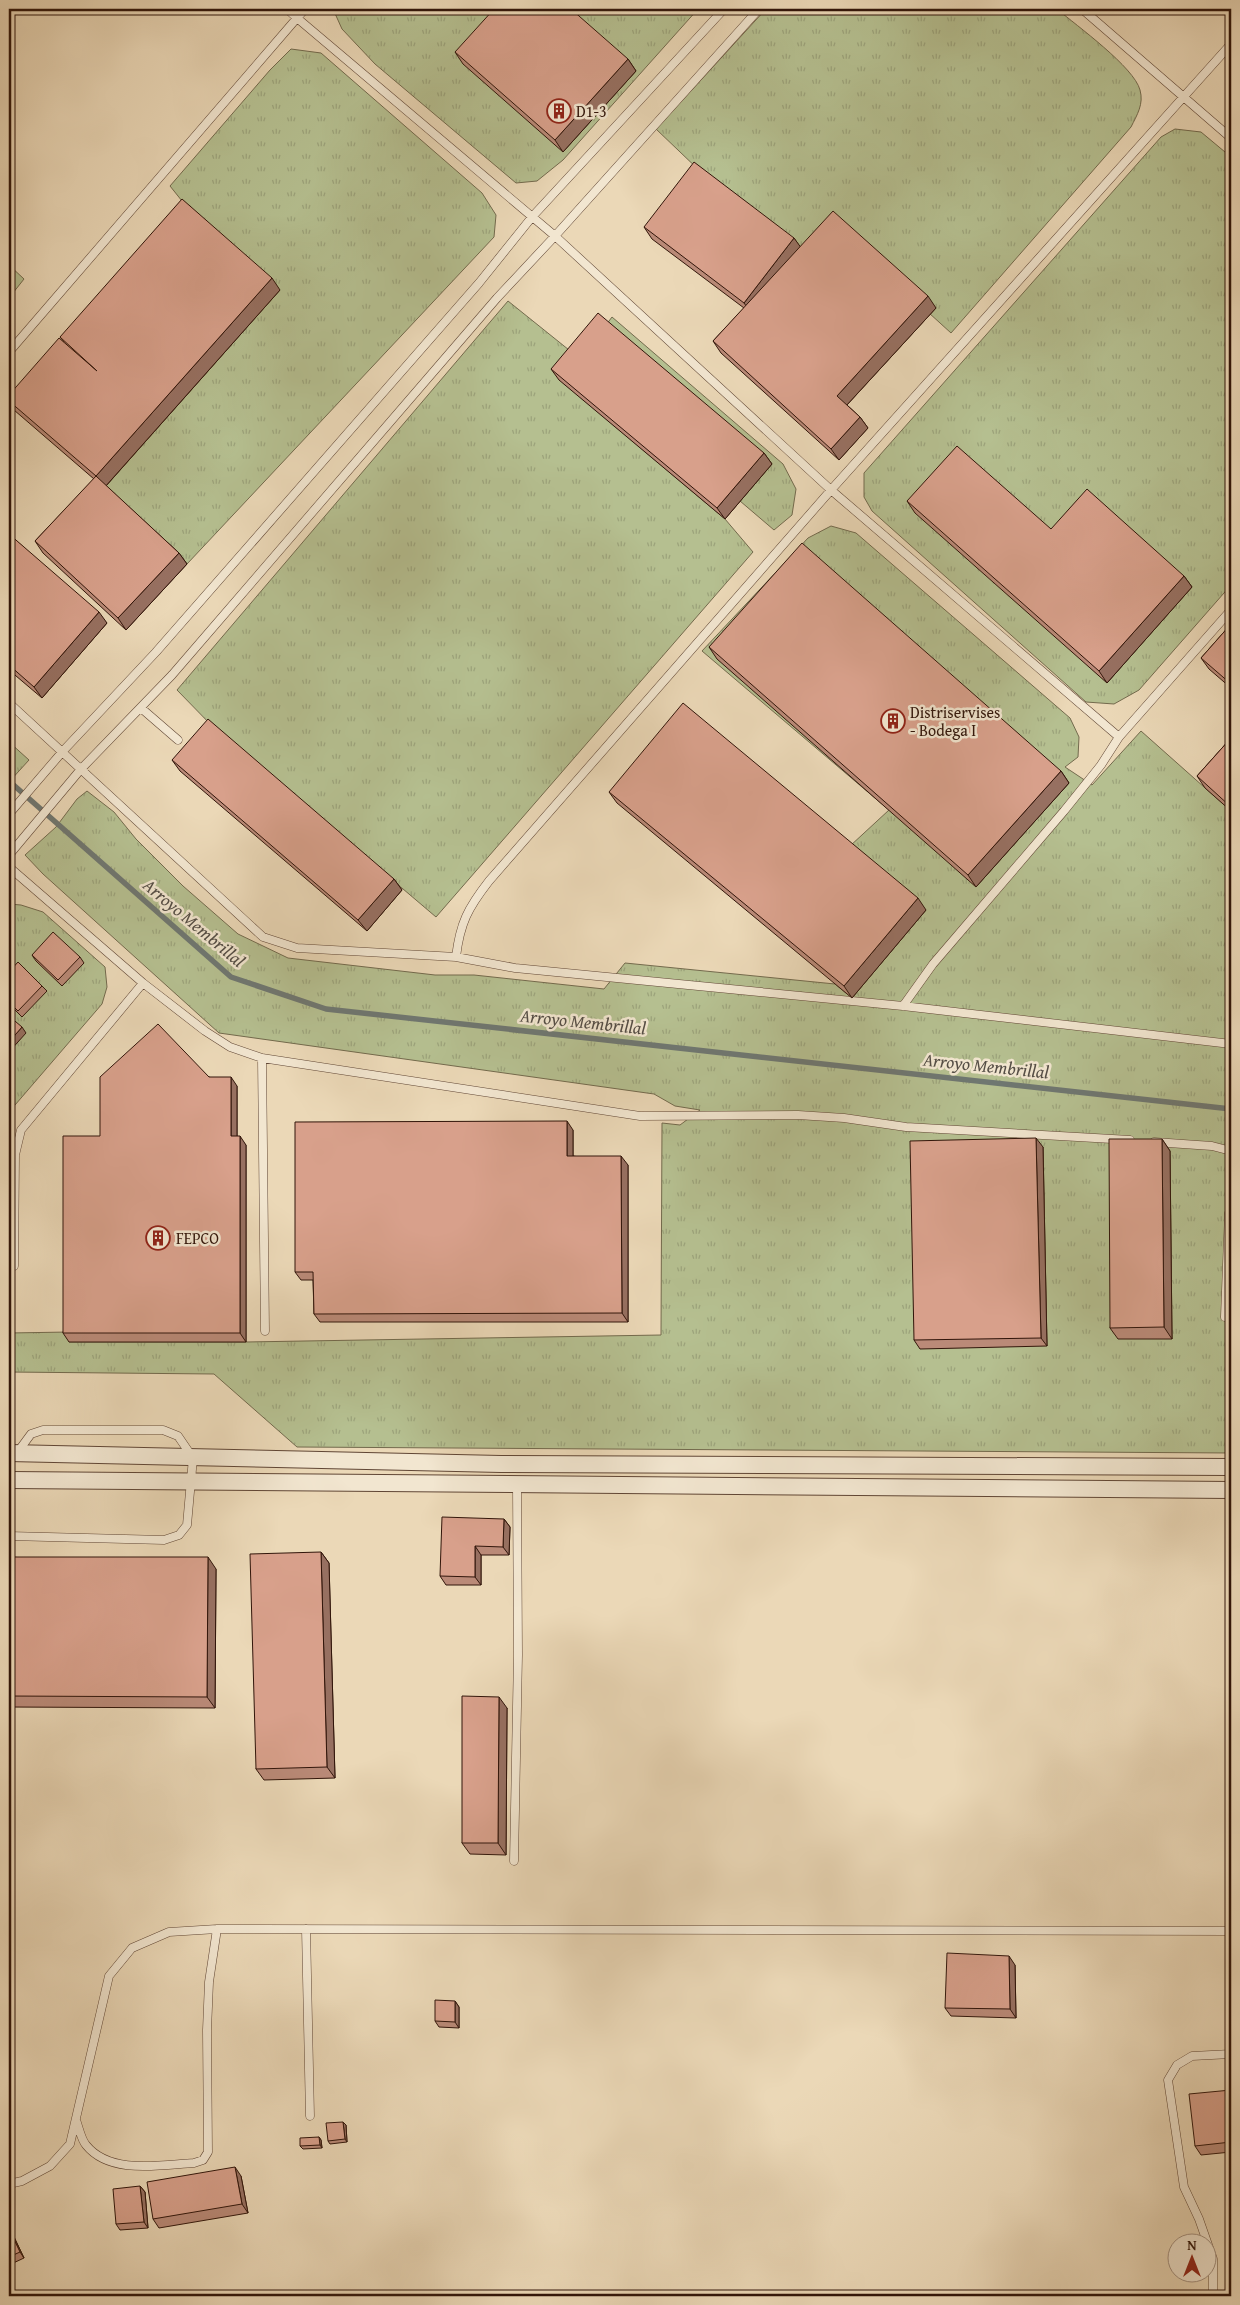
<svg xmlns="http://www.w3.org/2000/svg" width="1240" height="2305" viewBox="0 0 1240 2305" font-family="'Gentium Book Plus',serif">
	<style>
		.grass { fill: url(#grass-tufts); stroke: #736a4d }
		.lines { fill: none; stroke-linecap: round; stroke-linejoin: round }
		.stream { stroke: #6f7771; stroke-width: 5.5 }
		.lane-casing { stroke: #604635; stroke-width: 9 }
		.street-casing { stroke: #604635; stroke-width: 18 }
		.lane { stroke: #f2e6d0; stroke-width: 8 }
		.street { stroke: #f2e6d0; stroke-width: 16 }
		.wall { fill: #ba8a78; stroke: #31150a }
		.shaded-wall { fill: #977061; stroke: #31150a }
		.building { fill: #d8a08b; stroke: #31150a }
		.labels { text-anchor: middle; stroke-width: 5; stroke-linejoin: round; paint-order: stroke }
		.poi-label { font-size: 16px; fill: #31150a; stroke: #f2e6d0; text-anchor: start }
		.water-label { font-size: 18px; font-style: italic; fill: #554e46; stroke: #f2e6d0 }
	</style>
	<defs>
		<pattern id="grass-tufts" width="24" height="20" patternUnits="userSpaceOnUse" patternTransform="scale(1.25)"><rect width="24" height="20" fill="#b5bf90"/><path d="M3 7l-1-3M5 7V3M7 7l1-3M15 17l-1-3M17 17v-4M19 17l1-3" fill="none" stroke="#9ca37b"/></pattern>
	</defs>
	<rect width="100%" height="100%" fill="#ebd8b7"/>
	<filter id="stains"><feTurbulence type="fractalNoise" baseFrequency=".004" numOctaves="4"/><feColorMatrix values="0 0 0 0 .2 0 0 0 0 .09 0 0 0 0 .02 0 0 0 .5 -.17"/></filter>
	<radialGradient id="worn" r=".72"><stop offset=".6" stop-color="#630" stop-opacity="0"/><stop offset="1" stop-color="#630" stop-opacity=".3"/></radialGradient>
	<path class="grass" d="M 333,9 L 698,9 L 563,160 L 537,181 L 516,183 L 375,64 L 342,29 Z
		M 766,9 L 1057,9 C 1077,26 1134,67 1140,90 C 1144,104 1137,115 1131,127 L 951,333 L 829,222 L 802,249 L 702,173 L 656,129 Z
		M 291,49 L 321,53 L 482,193 L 496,215 L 494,237 L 187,564 L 104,488 L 190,211 L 170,186 L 270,70 Z
		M 1175,129 L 1201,132 L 1231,157 L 1231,585 L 1139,690 L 1114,704 L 1086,702 L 872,511 L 864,497 L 864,473 L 1161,137 Z
		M 9,265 L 24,279 L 9,298 Z
		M 508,301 L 579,358 L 560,380 L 725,519 L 753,552 L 436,917 L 216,730 L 177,690 Z
		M 612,317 L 783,464 L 796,489 L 792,515 L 774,530 L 740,501 L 606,325 Z
		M 831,526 L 856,533 L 1070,718 L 1079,737 L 1078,757 L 1065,767 L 1092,785 L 1141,731 L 1231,811 L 1231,1453 L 297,1447 L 214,1374 L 9,1372 L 9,1333 L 69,1332 L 69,1342 L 246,1342 L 661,1335 L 662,1123 L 680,1125 L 700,1110 L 675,1106 L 654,1094 L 219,1033 L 43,874 L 25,855 L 56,827 L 77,799 L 87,791 L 114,812 L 136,839 L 183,886 L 238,934 L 288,958 L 435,975 L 474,975 L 604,989 L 625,963 L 835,984 L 852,998 L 850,846 L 889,810 L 702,651 L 808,538 Z
		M 9,742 L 29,760 L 9,782 Z
		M 9,904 L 21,905 L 43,912 L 105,967 L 107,987 L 102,1004 L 9,1112 Z"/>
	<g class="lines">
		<path class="stream" d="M 9,781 L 231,977 L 326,1009 L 1231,1109"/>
		<g class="lane-casing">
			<path id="lane" d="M 287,9 L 297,18 L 305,9
				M 1082,9 L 1231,138
				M 9,352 L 297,18 L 555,236 L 831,490 L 1119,737
				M 9,703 L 263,937 L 297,948 L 456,957 L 515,968 L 903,1006 L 1231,1044
				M 141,708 L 178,740
				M 9,814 L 63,751 L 156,652 L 479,283 L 532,217 L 724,9
				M 9,855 L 81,769 L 172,675 L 497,298 L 555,236 L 759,9
				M 9,867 L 143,983 L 205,1031 L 230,1047 L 262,1058 L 640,1116 L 798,1115 L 844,1118 L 906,1127 L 1130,1140
				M 456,957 C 460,923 468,908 489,881 L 831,490 L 1231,44
				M 903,1006 L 933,964 L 1064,811 L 1101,765 L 1119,737 L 1231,610
				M 262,1058 L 265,1331
				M 1154,1142 L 1212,1146 L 1231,1151
				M 14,1266 L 15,1155 L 21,1130 L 143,983
				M 1225,1317 L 1229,1213 L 1231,1209
				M 9,1536 L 164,1540 L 179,1535 L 187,1525 L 193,1458 L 178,1436 L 163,1430 L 43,1430 L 31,1434 L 17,1453
				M 514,1861 L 518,1655 L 517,1484
				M 306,1929 L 310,2116
				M 76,2120 C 79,2128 81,2139 86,2145 C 110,2175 160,2165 194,2163 L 203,2160 L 208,2152 L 207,2030 L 209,1982 L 217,1929
				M 9,2184 L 22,2181 L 50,2166 L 70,2144 L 109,1976 L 132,1948 L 169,1932 L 217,1929 L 1231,1931
				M 1213,2296 L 1213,2259 L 1199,2219 L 1184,2187 L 1168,2080 L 1177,2065 L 1192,2056 L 1231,2054"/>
		</g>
		<g class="street-casing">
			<path id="street" d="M 9,1453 L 501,1464 L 1231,1467
				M 9,1480 L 1231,1490"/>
		</g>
		<use href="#lane" class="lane"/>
		<use href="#street" class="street"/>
	</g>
	<path class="wall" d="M 455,52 L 628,59 L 636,71 L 563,152 L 463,64 Z
		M 644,227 L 794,238 L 800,247 L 936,308 L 847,405 L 860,417 L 868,428 L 839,460 L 721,353 L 713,341 L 744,308 L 652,239 Z
		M 280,290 L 106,486 L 179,553 L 187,564 L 126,630 L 43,553 L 35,541 L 94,479 L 14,410 L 9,402 L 9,395 L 64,342 L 60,337 Z
		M 551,369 L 764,453 L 772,464 L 725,519 L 559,380 Z
		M 907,501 L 1051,529 L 1184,576 L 1192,587 L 1107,683 L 915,513 Z
		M 9,534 L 107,623 L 42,698 L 9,670 Z
		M 1231,624 L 1231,688 L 1209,669 L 1201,658 Z
		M 709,647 L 1061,771 L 1069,783 L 976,887 L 717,659 Z
		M 1231,738 L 1231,811 L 1205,788 L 1197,776 Z
		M 172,760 L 394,879 L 402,890 L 367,931 L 180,771 Z
		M 609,792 L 926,910 L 852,998 L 617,803 Z
		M 32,955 L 80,957 L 84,963 L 62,986 L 36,961 Z
		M 9,972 L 42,986 L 47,991 L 22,1017 L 9,1004 Z
		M 209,1077 L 237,1086 L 237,1136 L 246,1145 L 246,1342 L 69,1342 L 63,1333 L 100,1136 Z
		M 573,1130 L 573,1156 L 628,1165 L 628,1322 L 320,1322 L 314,1314 L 313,1280 L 301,1280 L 295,1272 Z
		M 1162,1139 L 1170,1151 L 1172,1339 L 1118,1339 L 1110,1328 Z
		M 1043,1147 L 1047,1346 L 920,1349 L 914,1340 Z
		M 504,1519 L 510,1527 L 509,1555 L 481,1555 L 481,1585 L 446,1585 L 440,1576 Z
		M 321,1552 L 329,1563 L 335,1778 L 264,1780 L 256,1769 Z
		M 9,1557 L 216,1569 L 215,1708 L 9,1707 Z
		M 507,1708 L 506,1855 L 470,1854 L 462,1843 Z
		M 1015,1965 L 1016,2018 L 951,2016 L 945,2008 Z
		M 455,2001 L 459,2007 L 459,2028 L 439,2027 L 435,2021 Z
		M 1231,2090 L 1231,2152 L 1201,2155 L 1195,2146 Z
		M 346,2125 L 347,2142 L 330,2144 L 328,2141 Z
		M 319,2137 L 321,2140 L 322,2148 L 303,2149 L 300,2146 Z
		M 241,2176 L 248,2213 L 159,2228 L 153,2219 Z
		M 140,2186 L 145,2192 L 148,2228 L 120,2230 L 116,2224 Z
		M 10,2231 L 14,2237 L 24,2258 L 9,2265 L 9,2232 Z"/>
	<path class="shaded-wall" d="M 628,59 L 636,71 L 563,152 L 555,140 Z
		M 794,238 L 802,249 L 752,314 L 744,303 Z
		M 272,278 L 280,290 L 104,488 L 96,476 Z
		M 928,296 L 936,308 L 845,407 L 837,396 Z
		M 860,417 L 868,428 L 839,460 L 831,449 Z
		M 764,453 L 772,464 L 725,519 L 717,508 Z
		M 179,553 L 187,564 L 126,630 L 118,618 Z
		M 1184,576 L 1192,587 L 1107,683 L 1099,671 Z
		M 99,612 L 107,623 L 42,698 L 34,687 Z
		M 1061,771 L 1069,783 L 976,887 L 968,875 Z
		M 394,879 L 402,890 L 367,931 L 358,920 Z
		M 918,898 L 926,910 L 852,998 L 844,986 Z
		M 22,1027 L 26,1033 L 9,1052 L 9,1042 Z
		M 231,1077 L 237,1086 L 237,1145 L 231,1136 Z
		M 567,1121 L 573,1130 L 573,1165 L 567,1156 Z
		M 240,1136 L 246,1145 L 246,1342 L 240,1333 Z
		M 1036,1138 L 1043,1147 L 1047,1346 L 1041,1338 Z
		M 1162,1139 L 1170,1151 L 1172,1339 L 1164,1327 Z
		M 621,1156 L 628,1165 L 628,1322 L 622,1313 Z
		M 504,1519 L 510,1527 L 509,1555 L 503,1547 Z
		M 475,1546 L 481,1555 L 481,1585 L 475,1577 Z
		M 321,1552 L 329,1563 L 335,1778 L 327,1767 Z
		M 208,1557 L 216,1569 L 215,1708 L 207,1697 Z
		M 499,1697 L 507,1708 L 506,1855 L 498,1843 Z
		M 1009,1956 L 1015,1965 L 1016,2018 L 1010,2009 Z
		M 455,2001 L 459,2007 L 459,2028 L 455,2022 Z
		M 343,2122 L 346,2125 L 347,2142 L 345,2139 Z
		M 319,2137 L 321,2140 L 322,2148 L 320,2145 Z
		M 235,2167 L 241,2176 L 248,2213 L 242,2204 Z
		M 140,2186 L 145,2192 L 148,2228 L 144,2222 Z
		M 10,2231 L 14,2237 L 24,2258 L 20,2252 Z"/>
	<path class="building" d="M 494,9 L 571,9 L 628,59 L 555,140 L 455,52 Z
		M 694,162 L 794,238 L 744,303 L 644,227 Z
		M 182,199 L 272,278 L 96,476 L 9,401 L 9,395 L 59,338 L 97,371 L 60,337 Z
		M 833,211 L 928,296 L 837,396 L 860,417 L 831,449 L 713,341 Z
		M 598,313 L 764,453 L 717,508 L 551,369 Z
		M 957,446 L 1051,529 L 1087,489 L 1184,576 L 1099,671 L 907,501 Z
		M 96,476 L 179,553 L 118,618 L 35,541 Z
		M 9,534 L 99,612 L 34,687 L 9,665 Z
		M 802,543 L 1061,771 L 968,875 L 709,647 Z
		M 1231,624 L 1231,684 L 1201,658 Z
		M 683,703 L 918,898 L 844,986 L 609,792 Z
		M 208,719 L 394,879 L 358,920 L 172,760 Z
		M 1231,738 L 1231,807 L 1197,776 Z
		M 53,932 L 80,957 L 58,980 L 32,955 Z
		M 18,962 L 42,986 L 18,1011 L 9,1002 L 9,972 Z
		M 9,1016 L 22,1027 L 9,1042 Z
		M 158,1024 L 209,1077 L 231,1077 L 231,1136 L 240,1136 L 240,1333 L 63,1333 L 63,1136 L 100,1136 L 100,1077 Z
		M 567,1121 L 567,1156 L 621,1156 L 622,1313 L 314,1314 L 313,1272 L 295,1272 L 295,1122 Z
		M 1036,1138 L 1041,1338 L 914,1340 L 910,1141 Z
		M 1109,1139 L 1162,1139 L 1164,1327 L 1110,1328 Z
		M 442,1517 L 504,1519 L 503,1547 L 475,1546 L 475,1577 L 440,1576 Z
		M 321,1552 L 327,1767 L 256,1769 L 250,1554 Z
		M 9,1557 L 208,1557 L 207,1697 L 9,1696 Z
		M 462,1696 L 499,1697 L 498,1843 L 462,1843 Z
		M 947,1953 L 1009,1956 L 1010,2009 L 945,2008 Z
		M 435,2000 L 455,2001 L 455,2022 L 435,2021 Z
		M 1231,2090 L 1231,2142 L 1195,2146 L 1189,2094 Z
		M 343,2122 L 345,2139 L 328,2141 L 326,2123 Z
		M 319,2137 L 320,2145 L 300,2146 L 300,2138 Z
		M 235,2167 L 242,2204 L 153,2219 L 147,2182 Z
		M 140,2186 L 144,2222 L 116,2224 L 113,2189 Z
		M 10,2231 L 20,2252 L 9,2257 L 9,2232 Z"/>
	<defs>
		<g id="building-ring" transform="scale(1.25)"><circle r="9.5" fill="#f2e6d0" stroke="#8f2418" stroke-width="1.5"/><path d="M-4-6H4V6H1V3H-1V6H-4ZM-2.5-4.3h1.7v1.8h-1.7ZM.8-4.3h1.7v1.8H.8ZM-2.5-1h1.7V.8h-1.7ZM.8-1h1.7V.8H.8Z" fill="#8f2418"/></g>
	</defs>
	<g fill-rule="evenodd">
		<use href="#building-ring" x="559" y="111"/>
		<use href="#building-ring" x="893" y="721"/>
		<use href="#building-ring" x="158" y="1238"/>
	</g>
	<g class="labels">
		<g class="poi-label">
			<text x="576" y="117">D1-3</text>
			<text x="910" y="718">Distriservises<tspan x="910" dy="18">- Bodega I</tspan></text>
			<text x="176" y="1244">FEPCO</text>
		</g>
		<g class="water-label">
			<text transform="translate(194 923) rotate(40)" y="6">Arroyo Membrillal</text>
			<text transform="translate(583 1022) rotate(6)" y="6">Arroyo Membrillal</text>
			<text transform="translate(986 1066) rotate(6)" y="6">Arroyo Membrillal</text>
		</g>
	</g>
	<rect width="1240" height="2305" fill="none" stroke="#ebd8b7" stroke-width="30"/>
	<rect x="10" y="10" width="1220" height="2285" fill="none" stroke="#31150a" stroke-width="2.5"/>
	<rect x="15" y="15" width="1210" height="2275" fill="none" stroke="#31150a"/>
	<g transform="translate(1192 2258)"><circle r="24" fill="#f2e6d0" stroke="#a59281"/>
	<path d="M0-4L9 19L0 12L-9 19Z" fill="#8f2418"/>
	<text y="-8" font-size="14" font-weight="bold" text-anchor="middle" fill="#31150a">N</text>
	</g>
	<rect width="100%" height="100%" filter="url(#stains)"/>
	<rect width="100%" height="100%" fill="url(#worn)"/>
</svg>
